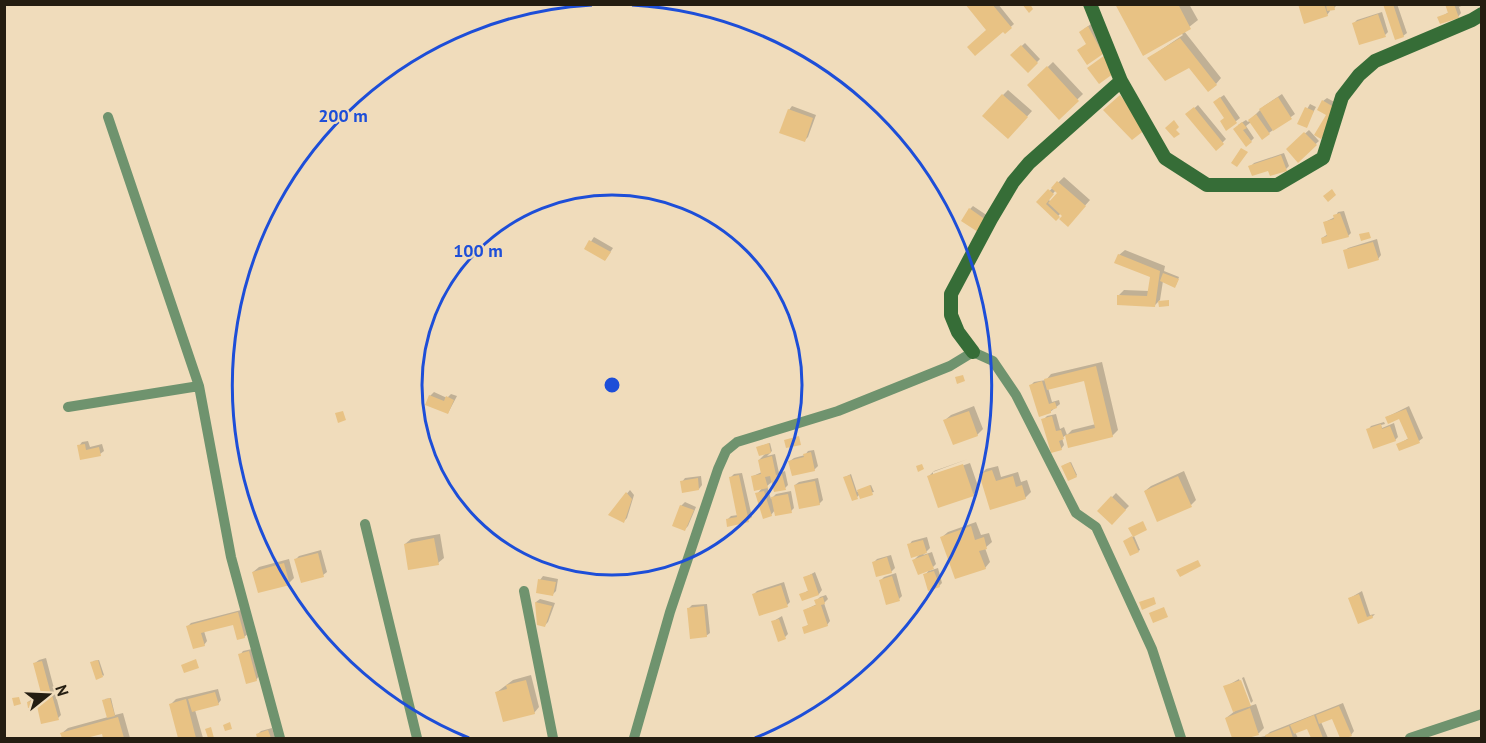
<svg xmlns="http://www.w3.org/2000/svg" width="1486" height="743" viewBox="0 0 1486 743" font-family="'PT Sans',sans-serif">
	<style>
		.shadow { fill: #0003; fill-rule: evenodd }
		.building { fill: #e8c284 }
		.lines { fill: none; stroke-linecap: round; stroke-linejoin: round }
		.street { stroke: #6f936e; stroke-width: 10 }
		.secondary { stroke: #366d37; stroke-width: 14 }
		.ring { fill: none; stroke: #1d4ed8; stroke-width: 3 }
		.centre { fill: #1d4ed8; stroke: #f0dcbb; stroke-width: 3 }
		.ring-label { font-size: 18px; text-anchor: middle; font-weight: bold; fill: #1d4ed8; stroke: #f0dcbb; stroke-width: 4.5; stroke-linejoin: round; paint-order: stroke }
	</style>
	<rect width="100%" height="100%" fill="#f0dcbb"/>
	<path class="shadow" d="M 967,4 L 998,4 L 1014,24 L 1005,32 L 988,30 Z
		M 1117,4 L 1189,4 L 1198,20 L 1184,31 L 1221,78 L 1216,84 L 1190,66 L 1149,58 L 1183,35 L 1181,33 Z
		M 1299,4 L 1338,4 L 1334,8 L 1330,9 L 1330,11 L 1327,15 Z
		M 1384,4 L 1397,4 L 1407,33 L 1403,36 Z
		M 1447,4 L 1466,4 L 1459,7 L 1461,13 L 1458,17 L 1439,18 L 1449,12 Z
		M 1382,12 L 1388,32 L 1385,35 L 1354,23 L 1357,20 Z
		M 1091,24 L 1106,49 L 1087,63 L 1088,43 L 1084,29 Z
		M 1025,43 L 1040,59 L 1028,71 L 1012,55 Z
		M 1053,62 L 1083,94 L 1059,117 L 1029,85 Z
		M 1008,90 L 1032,111 L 1013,132 L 1003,95 Z
		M 1282,94 L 1295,114 L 1262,138 L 1251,122 L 1246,126 L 1254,138 L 1251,141 L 1238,125 L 1246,120 L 1248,122 L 1264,106 Z
		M 1224,95 L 1240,118 L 1226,129 L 1226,117 L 1218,99 Z
		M 1327,98 L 1340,105 L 1328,114 L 1323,101 Z
		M 1310,104 L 1316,107 L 1306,126 L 1299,123 Z
		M 1198,105 L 1226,139 L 1216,149 L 1187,115 Z
		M 792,106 L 816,115 L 808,137 L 804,141 L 789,110 Z
		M 1309,130 L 1319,141 L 1298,160 L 1288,149 Z
		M 1284,153 L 1289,166 L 1286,169 L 1250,167 L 1254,163 Z
		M 1064,177 L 1090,200 L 1073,219 L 1061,213 L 1056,218 L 1038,202 ZM 1056,190 L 1059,193 L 1051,202 L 1048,199 Z
		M 973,206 L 988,216 L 981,227 L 970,209 Z
		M 1344,211 L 1351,233 L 1348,236 L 1322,238 L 1328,234 L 1325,222 L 1335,217 L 1338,212 Z
		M 594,237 L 613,248 L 605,260 L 586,249 Z
		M 1377,239 L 1381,255 L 1378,259 L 1345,251 L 1348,248 Z
		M 1125,250 L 1165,266 L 1164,271 L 1179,277 L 1176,285 L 1163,281 L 1160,300 L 1154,306 L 1119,295 L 1124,290 L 1149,291 L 1151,276 L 1119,255 Z
		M 1102,362 L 1118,430 L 1112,436 L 1069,446 L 1066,435 L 1062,438 L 1064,445 L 1061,449 L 1052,451 L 1043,420 L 1047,416 L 1056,414 L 1060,429 L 1064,427 L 1067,435 L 1072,430 L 1096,424 L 1085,379 L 1048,388 L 1052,402 L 1059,400 L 1060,404 L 1050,412 L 1040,415 L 1031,385 L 1034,382 L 1046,380 L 1051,374 Z
		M 434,392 L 447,398 L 451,394 L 457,396 L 448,413 L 430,396 Z
		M 974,406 L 983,429 L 977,435 L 945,420 L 951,415 Z
		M 1409,406 L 1423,438 L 1419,441 L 1397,445 L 1409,438 L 1400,417 L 1387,417 Z
		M 1384,422 L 1385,424 L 1381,425 L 1382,428 L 1394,423 L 1398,437 L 1395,440 L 1368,430 L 1371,426 Z
		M 88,441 L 90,447 L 102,444 L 104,451 L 100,454 L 81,458 L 79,446 L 82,442 Z
		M 770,443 L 772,451 L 767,456 L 775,454 L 779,473 L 785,471 L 788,485 L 785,488 L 773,481 L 767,486 L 771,499 L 776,494 L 791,491 L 794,508 L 791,511 L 775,510 L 771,515 L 757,494 L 763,487 L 753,476 L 762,472 L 759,460 L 766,453 L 758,447 Z
		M 814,450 L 818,466 L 814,470 L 790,461 L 794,458 L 805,455 L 808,451 Z
		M 968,459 L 933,472 L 933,476 L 970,463 L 979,489 L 973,495 L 929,476 L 934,471 Z
		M 1071,462 L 1077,475 L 1076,476 L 1064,465 Z
		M 998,466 L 1001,477 L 1018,472 L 1021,482 L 1027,480 L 1031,492 L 1025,498 L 980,475 L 986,469 Z
		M 1184,471 L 1196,500 L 1191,505 L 1145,491 L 1151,486 Z
		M 742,473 L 752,517 L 748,520 L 727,520 L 731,516 L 738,515 L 730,478 L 734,474 Z
		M 851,474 L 857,492 L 871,485 L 874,492 L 860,494 L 857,497 L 845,477 Z
		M 701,476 L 702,485 L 699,489 L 682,482 L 685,478 Z
		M 818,478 L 823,500 L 819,504 L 795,485 L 799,482 Z
		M 630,490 L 634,495 L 627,518 L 624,521 L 610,514 Z
		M 1116,493 L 1129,506 L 1112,523 L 1099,511 Z
		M 685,502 L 696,507 L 688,526 L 685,529 L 681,506 Z
		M 976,522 L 981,535 L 989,533 L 992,542 L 985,548 L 990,562 L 985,568 L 942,537 L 948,532 Z
		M 440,534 L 444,558 L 438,563 L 405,544 L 411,539 Z
		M 1134,536 L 1140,550 L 1138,551 L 1126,540 Z
		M 927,537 L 930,548 L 923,555 L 932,552 L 936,564 L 929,571 L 938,568 L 942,583 L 939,586 L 925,575 L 931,568 L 914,560 L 921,553 L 909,545 L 912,541 Z
		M 321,550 L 327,572 L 323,575 L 296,559 L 299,556 Z
		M 891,555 L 895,568 L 891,572 L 874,562 L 877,559 Z
		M 289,559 L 294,578 L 289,583 L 253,572 L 259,567 Z
		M 815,572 L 822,590 L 819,594 L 801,595 L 809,590 L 804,578 Z
		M 896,573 L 902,596 L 899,599 L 881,580 L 884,577 Z
		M 543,576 L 558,579 L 556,591 L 552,595 L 540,580 Z
		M 784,582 L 790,602 L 787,605 L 754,594 L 757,591 Z
		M 1362,591 L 1370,615 L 1375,614 L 1372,617 L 1359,622 L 1350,598 Z
		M 826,595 L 828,599 L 824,603 L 830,621 L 827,625 L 804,628 L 809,624 L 805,610 L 817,604 L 816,601 L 820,597 Z
		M 540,599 L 555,603 L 548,622 L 545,625 L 538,623 L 536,602 Z
		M 707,604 L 710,633 L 706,636 L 689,608 L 692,605 Z
		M 241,610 L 248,634 L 244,637 L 234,623 L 204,631 L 207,641 L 204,645 L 188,626 L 191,623 Z
		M 782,616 L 788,634 L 785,637 L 772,622 Z
		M 252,649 L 259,676 L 256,680 L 240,655 L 243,651 Z
		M 46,658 L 61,715 L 58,718 L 38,704 L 28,702 L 32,699 L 44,696 L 35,663 L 39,660 Z
		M 99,660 L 104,675 L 103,676 L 93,661 Z
		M 531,675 L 539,707 L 534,713 L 497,692 L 513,680 Z
		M 1244,677 L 1253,701 L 1251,703 L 1242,678 Z
		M 1239,679 L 1249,705 L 1247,707 L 1256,704 L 1264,728 L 1259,733 L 1244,738 L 1234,738 L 1226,718 L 1235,711 L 1225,687 Z
		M 218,689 L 221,700 L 218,704 L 195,710 L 203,738 L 180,738 L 171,704 L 176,699 Z
		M 111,698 L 115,715 L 123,713 L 130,738 L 105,738 L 103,732 L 80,738 L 63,738 L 62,733 L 68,728 L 108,717 L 105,699 Z
		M 1343,703 L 1354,731 L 1351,735 L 1341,738 L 1333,717 L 1321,722 L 1328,738 L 1312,738 L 1308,727 L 1295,732 L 1298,738 L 1255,738 L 1266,736 L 1270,732 Z
		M 272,728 L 275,738 L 258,738 L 257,735 L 261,731 Z"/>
	<path class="building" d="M 965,4 L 992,4 L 1012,28 L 1005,34 L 1003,32 L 975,56 L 967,47 L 986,30 Z
		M 1022,4 L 1030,4 L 1033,9 L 1029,13 Z
		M 1115,4 L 1178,4 L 1191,29 L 1143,56 Z
		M 1298,4 L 1324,4 L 1328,16 L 1304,24 Z
		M 1326,4 L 1334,4 L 1335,10 L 1327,11 Z
		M 1383,4 L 1393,4 L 1404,37 L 1395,40 Z
		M 1445,4 L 1454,4 L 1459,18 L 1440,24 L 1437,17 L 1448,13 Z
		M 1378,14 L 1386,37 L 1359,45 L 1352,23 Z
		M 1088,26 L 1103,54 L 1087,65 L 1077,50 L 1086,44 L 1079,32 Z
		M 1180,38 L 1217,85 L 1208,92 L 1189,68 L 1165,81 L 1147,58 Z
		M 1021,45 L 1038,63 L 1028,73 L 1010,55 Z
		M 1105,55 L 1117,71 L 1099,84 L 1087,68 Z
		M 1047,66 L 1079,101 L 1059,120 L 1027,85 Z
		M 1002,94 L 1028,117 L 1008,139 L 982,116 Z
		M 1120,95 L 1146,129 L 1132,140 L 1103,110 Z
		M 1220,97 L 1237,123 L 1226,131 L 1220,121 L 1224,118 L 1213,102 Z
		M 1278,97 L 1292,119 L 1273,131 L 1259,109 Z
		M 1322,100 L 1337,109 L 1321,139 L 1314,135 L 1326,115 L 1317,110 Z
		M 1194,107 L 1224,144 L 1216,151 L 1185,114 Z
		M 1305,107 L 1314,111 L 1307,128 L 1297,124 Z
		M 788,109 L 813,118 L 805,142 L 779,133 Z
		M 1256,114 L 1270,134 L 1262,140 L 1248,120 Z
		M 1174,120 L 1179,127 L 1176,130 L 1180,134 L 1174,138 L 1165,128 Z
		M 1242,122 L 1247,128 L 1243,130 L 1252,142 L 1246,147 L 1233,129 Z
		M 1304,132 L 1317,145 L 1298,163 L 1286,149 Z
		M 1241,148 L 1248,152 L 1237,167 L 1231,163 Z
		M 1281,155 L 1287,171 L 1270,176 L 1268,171 L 1252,176 L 1248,166 Z
		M 1057,181 L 1086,206 L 1068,227 L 1059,219 L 1062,216 L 1048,203 L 1057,193 L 1051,188 Z
		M 1048,189 L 1054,194 L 1046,204 L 1060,217 L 1056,221 L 1036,202 Z
		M 1332,189 L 1336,195 L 1328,202 L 1323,196 Z
		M 969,208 L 986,220 L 978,232 L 961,221 Z
		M 1340,213 L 1349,237 L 1322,244 L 1321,238 L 1327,236 L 1323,222 L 1334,219 L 1333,215 Z
		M 1369,232 L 1371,238 L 1361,241 L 1359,234 Z
		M 589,240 L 611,252 L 605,261 L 584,249 Z
		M 1373,242 L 1379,260 L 1348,269 L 1343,250 Z
		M 1118,254 L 1160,271 L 1155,307 L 1117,305 L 1117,295 L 1147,296 L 1150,277 L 1114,263 Z
		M 1163,273 L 1179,279 L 1175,288 L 1160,281 Z
		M 1169,300 L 1169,306 L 1159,307 L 1158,301 Z
		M 1096,366 L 1113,437 L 1068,448 L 1065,435 L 1095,428 L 1084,381 L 1047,390 L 1044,379 Z
		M 963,375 L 965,381 L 957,384 L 955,377 Z
		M 1042,381 L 1049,404 L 1055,402 L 1057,408 L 1051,410 L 1051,413 L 1039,417 L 1029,385 Z
		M 429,395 L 444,401 L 446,396 L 454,400 L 448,414 L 425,405 Z
		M 1406,409 L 1420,443 L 1399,451 L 1396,444 L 1408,439 L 1399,419 L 1388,424 L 1385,417 Z
		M 343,411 L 346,420 L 338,423 L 335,413 Z
		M 969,411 L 978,436 L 953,445 L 943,420 Z
		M 1052,416 L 1056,431 L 1061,430 L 1064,439 L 1059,441 L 1062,450 L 1051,453 L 1041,419 Z
		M 1381,424 L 1382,429 L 1390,426 L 1396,441 L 1373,449 L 1366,429 Z
		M 799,436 L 801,445 L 786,448 L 784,440 Z
		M 769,443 L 771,453 L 759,456 L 756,447 Z
		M 85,444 L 86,450 L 99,447 L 101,456 L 80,460 L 77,445 Z
		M 811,452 L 815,471 L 792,476 L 788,461 L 804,457 L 803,454 Z
		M 772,456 L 776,475 L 782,474 L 786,490 L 774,492 L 770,476 L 765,477 L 768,488 L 754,491 L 751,476 L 761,474 L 758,460 Z
		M 1070,462 L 1077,477 L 1068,481 L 1061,466 Z
		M 922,464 L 924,469 L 918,472 L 916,466 Z
		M 963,464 L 974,496 L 938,508 L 927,476 Z
		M 992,470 L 996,481 L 1013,476 L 1016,487 L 1022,485 L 1026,499 L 990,510 L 979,474 Z
		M 739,475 L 749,522 L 727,527 L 726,519 L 737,517 L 729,477 Z
		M 850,475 L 858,499 L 852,501 L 843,477 Z
		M 1178,476 L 1192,507 L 1157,522 L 1144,491 Z
		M 698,478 L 699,490 L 682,493 L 680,481 Z
		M 815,481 L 820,505 L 799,509 L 794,485 Z
		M 870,485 L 873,495 L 860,499 L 857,490 Z
		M 764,491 L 772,516 L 763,519 L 755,493 Z
		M 626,492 L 632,499 L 624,523 L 608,515 Z
		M 788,494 L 792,513 L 775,516 L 771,497 Z
		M 1111,496 L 1126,510 L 1112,525 L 1097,511 Z
		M 680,505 L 694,510 L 685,531 L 672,526 Z
		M 1143,521 L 1147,530 L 1133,537 L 1128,528 Z
		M 971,526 L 975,540 L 984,537 L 987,549 L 979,551 L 986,569 L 955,579 L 940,537 Z
		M 1132,536 L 1139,552 L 1130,556 L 1123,541 Z
		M 434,538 L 439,565 L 408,570 L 404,544 Z
		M 923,540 L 927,553 L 911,558 L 907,544 Z
		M 318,553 L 324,577 L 301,583 L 294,559 Z
		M 928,554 L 934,569 L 918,575 L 912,560 Z
		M 887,557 L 892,573 L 876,577 L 872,562 Z
		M 1198,560 L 1201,566 L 1180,577 L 1176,570 Z
		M 284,563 L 290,585 L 258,593 L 252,572 Z
		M 934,571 L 940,587 L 928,591 L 923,574 Z
		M 812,574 L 819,595 L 802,601 L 799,594 L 808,591 L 803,577 Z
		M 892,576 L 900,601 L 886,605 L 879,580 Z
		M 538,579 L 556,582 L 553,596 L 536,593 Z
		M 781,585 L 788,607 L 759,616 L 752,594 Z
		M 1359,594 L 1367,617 L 1372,615 L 1373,618 L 1358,624 L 1348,598 Z
		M 823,597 L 825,604 L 821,605 L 828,626 L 804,634 L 802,627 L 808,625 L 803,610 L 816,605 L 814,600 Z
		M 1154,597 L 1156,604 L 1142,610 L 1139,602 Z
		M 535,602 L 552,606 L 545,627 L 537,625 Z
		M 704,606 L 707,637 L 690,639 L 687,608 Z
		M 1164,607 L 1168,617 L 1153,623 L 1149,613 Z
		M 238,612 L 245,638 L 237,640 L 233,625 L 201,633 L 205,646 L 193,649 L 186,626 Z
		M 779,619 L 786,639 L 778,642 L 771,621 Z
		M 249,651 L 257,681 L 246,684 L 238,654 Z
		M 196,659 L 199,668 L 184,673 L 181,665 Z
		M 98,660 L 103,677 L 96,680 L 90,662 Z
		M 42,661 L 51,694 L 42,697 L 33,663 Z
		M 526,680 L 535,714 L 503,722 L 495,692 L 507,689 L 506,685 Z
		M 1241,680 L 1251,706 L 1233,712 L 1223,686 Z
		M 215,692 L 219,705 L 192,712 L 188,699 Z
		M 52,695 L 59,720 L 41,724 L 37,706 L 28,708 L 27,702 Z
		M 19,697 L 21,704 L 14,706 L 12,698 Z
		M 110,698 L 115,716 L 107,718 L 102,700 Z
		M 186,699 L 196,738 L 178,738 L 169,704 Z
		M 1339,706 L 1352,736 L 1346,738 L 1340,738 L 1332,719 L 1319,724 L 1316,715 Z
		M 1250,708 L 1259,735 L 1248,738 L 1232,738 L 1225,718 Z
		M 1314,715 L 1323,738 L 1311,738 L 1307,729 L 1294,734 L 1290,725 Z
		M 118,717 L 124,738 L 103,738 L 102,734 L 86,738 L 62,738 L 60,733 Z
		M 230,722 L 232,729 L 225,731 L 223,725 Z
		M 1289,726 L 1293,738 L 1266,738 L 1265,735 Z
		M 211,727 L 214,738 L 208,738 L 205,729 Z
		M 268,730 L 271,738 L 257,738 L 256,734 Z"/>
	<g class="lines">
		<path class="street" d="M 108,117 L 199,386 L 231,557 L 280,738
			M 68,407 L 199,386
			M 365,524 L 417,738
			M 524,591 L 553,738
			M 634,738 L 670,612 L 718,469 L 726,451 L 737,442 L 838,411 L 950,366 L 973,352 L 993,361 L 1016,395 L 1076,513 L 1096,527 L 1152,649 L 1181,738
			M 1410,738 L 1482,714"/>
		<path class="secondary" d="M 1121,81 L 1165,158 L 1207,185 L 1277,185 L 1323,158 L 1342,97 L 1359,75 L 1375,61 L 1472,20 L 1482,14
			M 973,352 L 958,332 L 951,315 L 951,294 L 991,219 L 1013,182 L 1029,163 L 1121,81 L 1090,4"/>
	</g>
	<g class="ring">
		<circle cx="612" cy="385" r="190"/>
		<path d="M469 738A381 381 0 0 1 592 5M632 5A381 381 0 0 1 755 738"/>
	</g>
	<circle cx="612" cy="385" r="9" class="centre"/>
	<g class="ring-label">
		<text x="343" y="122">200 m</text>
		<text x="478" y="257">100 m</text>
	</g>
	<rect width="1486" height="743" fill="none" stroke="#241d11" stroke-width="12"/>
	<g transform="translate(48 695) rotate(72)" stroke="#f0dcbb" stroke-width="4.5" paint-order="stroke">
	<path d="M0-4.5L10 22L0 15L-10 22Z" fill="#241d11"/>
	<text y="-9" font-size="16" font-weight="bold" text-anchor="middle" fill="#241d11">N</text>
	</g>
</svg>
